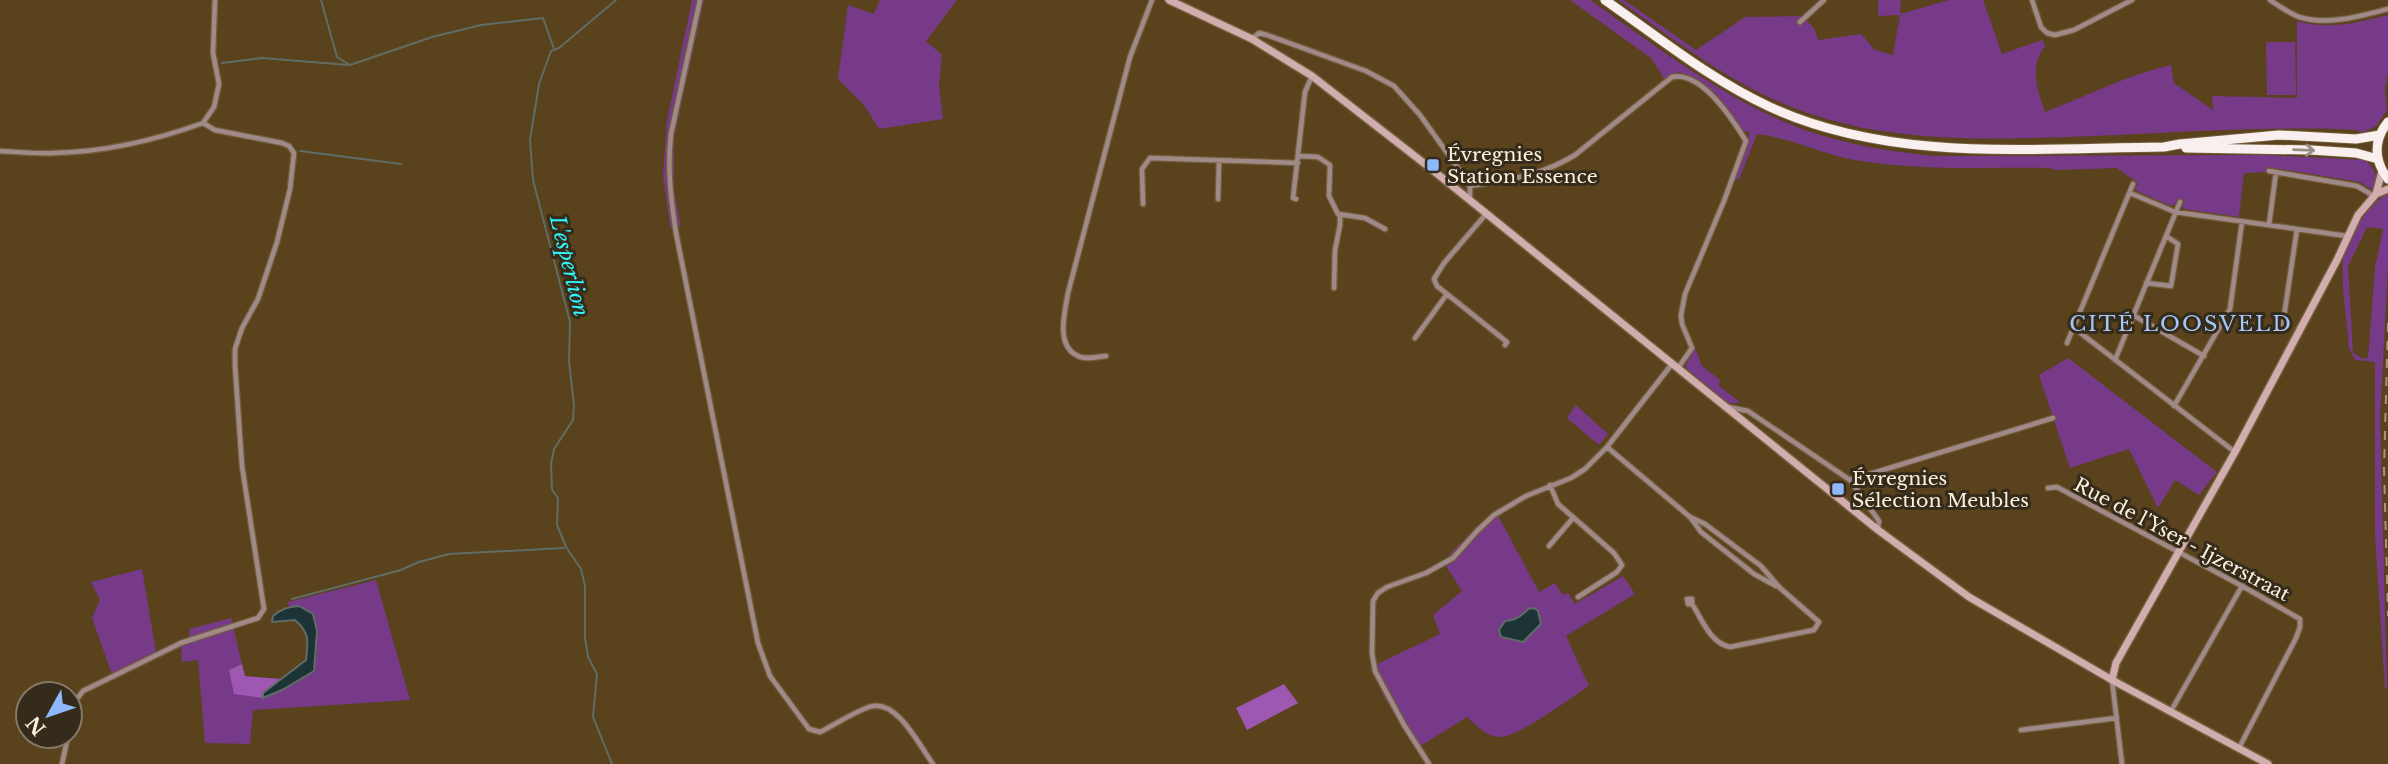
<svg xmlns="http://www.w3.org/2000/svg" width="2388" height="764" viewBox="0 0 2388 764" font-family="'Libre Baskerville',serif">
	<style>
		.green { fill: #773a89; fill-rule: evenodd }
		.forest { fill: #9f58b2 }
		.water { fill: #1c3435; stroke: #606d67; stroke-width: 2 }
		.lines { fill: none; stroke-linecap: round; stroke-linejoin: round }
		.stream { stroke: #606d67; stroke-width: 2 }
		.street-casing { stroke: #735e3b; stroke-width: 7 }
		.secondary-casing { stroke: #735e3b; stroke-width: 10 }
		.highway-casing { stroke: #735e3b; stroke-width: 11 }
		.street { stroke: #a08989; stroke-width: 4.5 }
		.secondary { stroke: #d1adad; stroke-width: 7 }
		.highway { stroke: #faefef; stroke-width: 9 }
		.rail { stroke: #aa977a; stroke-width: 2; stroke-dasharray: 9 9; stroke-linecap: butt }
		.oneway { stroke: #988d85 }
		.poi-dot { fill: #8db9fc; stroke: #352b1b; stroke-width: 2.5 }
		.labels { text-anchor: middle; stroke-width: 6; stroke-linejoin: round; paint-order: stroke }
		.poi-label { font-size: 19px; fill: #fef1dc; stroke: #352b1b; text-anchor: start }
		.street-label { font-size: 19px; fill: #fef1dc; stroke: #352b1b }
		.water-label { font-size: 21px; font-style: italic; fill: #2ff8fe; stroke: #352b1b }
		.neighbourhood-label { font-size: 21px; letter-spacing: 2px; fill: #a4c6f8; stroke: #352b1b }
	</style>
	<rect width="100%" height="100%" fill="#59421c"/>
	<path class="green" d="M 692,0 L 704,0 L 674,138 L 674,190 L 681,226 L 670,227 L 663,175 L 667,121 Z
		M 880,0 L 957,0 L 926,41 L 942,55 L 939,86 L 943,119 L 879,129 L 864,105 L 838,79 L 848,5 L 874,14 Z
		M 1570,0 L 1590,0 C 1662,50 1731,105 1814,133 C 1854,146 1894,152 1935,156 L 2264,155 L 2365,160 C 2376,170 2379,177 2372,190 L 2360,182 L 2269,167 L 2267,172 L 2244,173 L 2239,217 L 2184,209 L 2182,206 L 2185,201 L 2178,198 L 2175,204 L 2171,206 L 2137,191 L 2135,188 L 2138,183 L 2117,168 L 2057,170 L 2048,168 C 1984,167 1918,171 1855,160 C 1822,154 1791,138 1757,134 L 1739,180 L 1734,178 L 1750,132 L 1746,131 L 1743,133 C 1727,108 1708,83 1679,72 L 1665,80 L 1651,58 Z
		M 1618,0 L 1624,0 L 1696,50 L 1745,17 L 1802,16 L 1814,28 L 1818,40 L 1861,34 L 1875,50 L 1893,55 L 1900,15 L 1878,16 L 1878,0 L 1901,0 L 1900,14 L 1949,0 L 1983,0 L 2002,54 L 2042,40 L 2045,46 C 2029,68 2037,88 2045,112 C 2087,96 2127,75 2171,65 L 2174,83 L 2213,110 L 2212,96 L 2297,98 L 2297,21 C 2329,30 2356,23 2388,15 L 2388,72 L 2385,89 L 2387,110 L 2376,126 L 2362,133 L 2357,130 C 2260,125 2163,134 2066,137 C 1969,140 1875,142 1784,104 C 1724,79 1671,37 1618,0 Z
		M 2266,42 L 2295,42 L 2296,95 L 2267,95 Z
		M 2388,193 L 2388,268 L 2380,417 L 2387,688 L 2385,688 L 2375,537 L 2375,362 L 2355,360 L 2349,348 C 2347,319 2341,288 2343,259 C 2345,239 2369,204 2388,193 ZM 2367,227 L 2383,229 L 2375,267 L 2368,358 L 2361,358 L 2353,352 L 2348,266 Z
		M 1695,348 L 1702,366 L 1720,380 L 1719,386 L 1741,403 L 1727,403 L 1685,367 Z
		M 2068,358 L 2217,472 L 2199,495 L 2175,480 L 2158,508 L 2129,449 L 2070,468 L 2039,375 Z
		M 1576,405 L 1608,434 L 1599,445 L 1567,418 Z
		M 1496,512 L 1539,592 L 1555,583 L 1563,595 L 1568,593 L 1575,604 L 1623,576 L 1635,594 L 1566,636 L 1589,686 C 1570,698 1518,738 1499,737 C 1487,737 1476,725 1467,717 L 1416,749 L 1383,695 L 1371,667 L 1440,634 L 1433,615 L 1462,591 L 1443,561 L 1476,527 Z
		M 142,569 L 156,652 L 187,638 L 190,635 L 189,629 L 231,618 L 242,664 L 229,670 L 263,698 L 282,690 L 314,671 L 317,651 L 299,606 L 289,607 L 288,602 L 376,580 L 410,700 L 253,710 L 250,744 L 205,743 L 198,660 L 182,662 L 181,647 L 114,680 L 92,618 L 100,600 L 91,582 Z"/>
	<path class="forest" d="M 242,664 L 245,676 L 281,679 L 263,693 L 263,698 L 234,694 L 229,670 Z
		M 1284,684 L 1298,703 L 1247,730 L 1236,708 Z"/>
	<path class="water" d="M 299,606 L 313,614 L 317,631 L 314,671 L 282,690 L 263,698 L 263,693 L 306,660 C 308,641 310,633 295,620 L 272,622 L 273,616 C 281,609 288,607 299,606 Z
		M 1534,608 L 1538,611 L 1541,624 L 1523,642 L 1501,637 L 1499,630 L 1505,621 C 1515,621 1522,616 1528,609 Z"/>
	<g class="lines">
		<path class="stream" d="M 321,0 L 337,57 L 350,65 L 432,37 L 481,25 L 543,18 L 554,49
			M 222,63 L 262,58 L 349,65
			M 300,151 L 401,164
			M 292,599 L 401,570 L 419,562 L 449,554 L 564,548
			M 612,764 L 593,717 L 597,674 L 588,657 L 585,638 L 585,586 L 581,569 L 566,547 L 557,525 L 558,498 L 552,490 L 551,464 L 554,449 L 573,420 L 574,405 L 569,362 L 570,322 L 533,180 L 530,140 L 539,84 L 551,51 L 559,48 L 616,0"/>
		<g class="street-casing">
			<path id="street" d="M 700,0 L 671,134 C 667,168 671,200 676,233 L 758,643 L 770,676 L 809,729 L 820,732 C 836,724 852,713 869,707 C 896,697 919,745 933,764
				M 2032,0 L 2041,27 L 2047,33 L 2055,35 L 2074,30 L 2132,0
				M 2270,0 C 2279,6 2289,13 2299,17 C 2328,26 2360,16 2388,9
				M 1800,22 L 1824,0
				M 1252,39 L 1259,33 L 1267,35 L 1366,71 L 1394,86 L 1420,115 L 1463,175 L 1470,186 L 1470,200
				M 0,151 C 18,152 36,154 54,153 C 105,152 156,140 203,123 L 214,107 L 219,84 L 213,53 L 215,0
				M 1299,156 L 1318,157 L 1330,165 L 1329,196 L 1338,214 L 1365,218 L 1385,229
				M 2269,171 L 2357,186 L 2374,196
				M 1470,186 C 1508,180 1541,176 1575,155 L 1672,77 C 1702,71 1733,120 1746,141 L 1724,201 L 1685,294 L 1681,315 L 1682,324 L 1692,348 L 1678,368
				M 2130,193 L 2175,212 L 2347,236
				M 1218,199 L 1219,161
				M 1296,199 L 1293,198 L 1305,92 L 1312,76
				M 1143,204 L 1142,169 L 1150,158 L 1298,163
				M 1486,214 L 1444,263 L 1434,279 L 1437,286 L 1507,342 L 1505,345
				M 2269,225 L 2276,172
				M 2146,283 L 2171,286 L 2178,244 L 2166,236
				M 1334,288 L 1335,250 L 1340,225 L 1340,215
				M 2133,315 L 2204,356
				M 2074,328 L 2235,452
				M 2276,328 L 2283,323 L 2297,229
				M 1415,338 L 1447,294
				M 2067,343 L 2133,184
				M 1106,356 C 1097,357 1085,360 1078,356 C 1055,346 1065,311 1068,293 L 1130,57 L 1152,0
				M 2115,360 L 2180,202
				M 2174,406 L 2230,309 L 2242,222
				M 1728,407 L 1748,411 L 1850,480 L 1879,521 L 1878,529
				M 1607,447 L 1690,517 L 1701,532 L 1754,574 L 1776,586
				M 1850,480 L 2053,418
				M 1550,485 L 1558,504 L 1614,553 L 1622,565 L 1617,572 L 1578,597
				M 2048,488 L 2057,487 L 2242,586 L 2300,619 L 2300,627 L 2296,638 L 2239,748
				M 1690,517 L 1705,524 L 1761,566 L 1780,588 L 1819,622 L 1814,630 L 1730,647 C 1710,643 1702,619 1692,604 L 1692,599 L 1687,599 L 1688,604 L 1692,604
				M 1549,546 L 1573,518
				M 2112,680 L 2122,764
				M 2171,711 L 2242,586
				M 70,724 L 77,699 L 83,691 L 181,643 L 258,618 L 264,609 L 242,466 L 235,366 L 235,349 L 242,328 L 258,299 L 277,242 L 290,189 L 294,153 L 289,146 L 282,143 L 215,130 L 203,123
				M 2021,730 L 2117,718
				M 62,764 L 68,736
				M 1429,764 L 1404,725 L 1375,671 L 1372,653 L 1373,601 L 1378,593 L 1387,587 L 1426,573 L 1453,558 L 1477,531 L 1494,515 L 1526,496 L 1571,478 L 1585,469 L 1607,447 L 1672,364"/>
		</g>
		<g class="secondary-casing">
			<path id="secondary" d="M 1169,0 L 1252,39 L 1312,76 L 1425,164 L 1878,530 L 1969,597 L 2112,680 L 2268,764
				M 2376,194 L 2382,171
				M 2112,680 L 2116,663 L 2235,452 L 2337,260 L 2358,215 L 2376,194 L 2388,189"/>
		</g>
		<g class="highway-casing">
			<path id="highway" d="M 1605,0 C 1658,37 1711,80 1770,107 C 1892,163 2033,148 2164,147 L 2180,144 L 2279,135 L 2356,139 L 2380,135
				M 2388,122 C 2373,140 2374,161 2388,179
				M 2186,148 L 2311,150 L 2356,153 L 2378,159"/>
		</g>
		<use href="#street" class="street"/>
		<use href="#secondary" class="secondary"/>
		<use href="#highway" class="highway"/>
		<path class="rail" d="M 2388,323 L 2384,468 L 2388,616"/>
	</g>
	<defs><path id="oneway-shaft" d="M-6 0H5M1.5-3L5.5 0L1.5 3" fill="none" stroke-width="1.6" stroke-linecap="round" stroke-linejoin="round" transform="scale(1.75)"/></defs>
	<use class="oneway" href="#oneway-shaft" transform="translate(2304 150) rotate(2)"/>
	<g class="poi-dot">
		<rect x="1426" y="158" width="14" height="14" rx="3.5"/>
		<rect x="1831" y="482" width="14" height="14" rx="3.5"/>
	</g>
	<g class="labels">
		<g class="poi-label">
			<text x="1447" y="161">Évregnies<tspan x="1447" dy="22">Station Essence</tspan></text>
			<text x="1852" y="485">Évregnies<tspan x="1852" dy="22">Sélection Meubles</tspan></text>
		</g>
		<g class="street-label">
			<text transform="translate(2182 539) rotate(28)" y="7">Rue de l'Yser - Ijzerstraat</text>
		</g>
		<g class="water-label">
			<text transform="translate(569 266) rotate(76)" y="7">L'esperlion</text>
		</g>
		<g class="neighbourhood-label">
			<text x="2181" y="331">CITÉ LOOSVELD</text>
		</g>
	</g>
	<g transform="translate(49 715) rotate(230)"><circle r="33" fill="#352b1b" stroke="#857a68" stroke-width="2"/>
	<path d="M0-5L12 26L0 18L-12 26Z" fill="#8db9fc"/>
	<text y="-10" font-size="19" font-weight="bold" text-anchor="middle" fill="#fef1dc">N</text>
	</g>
</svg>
